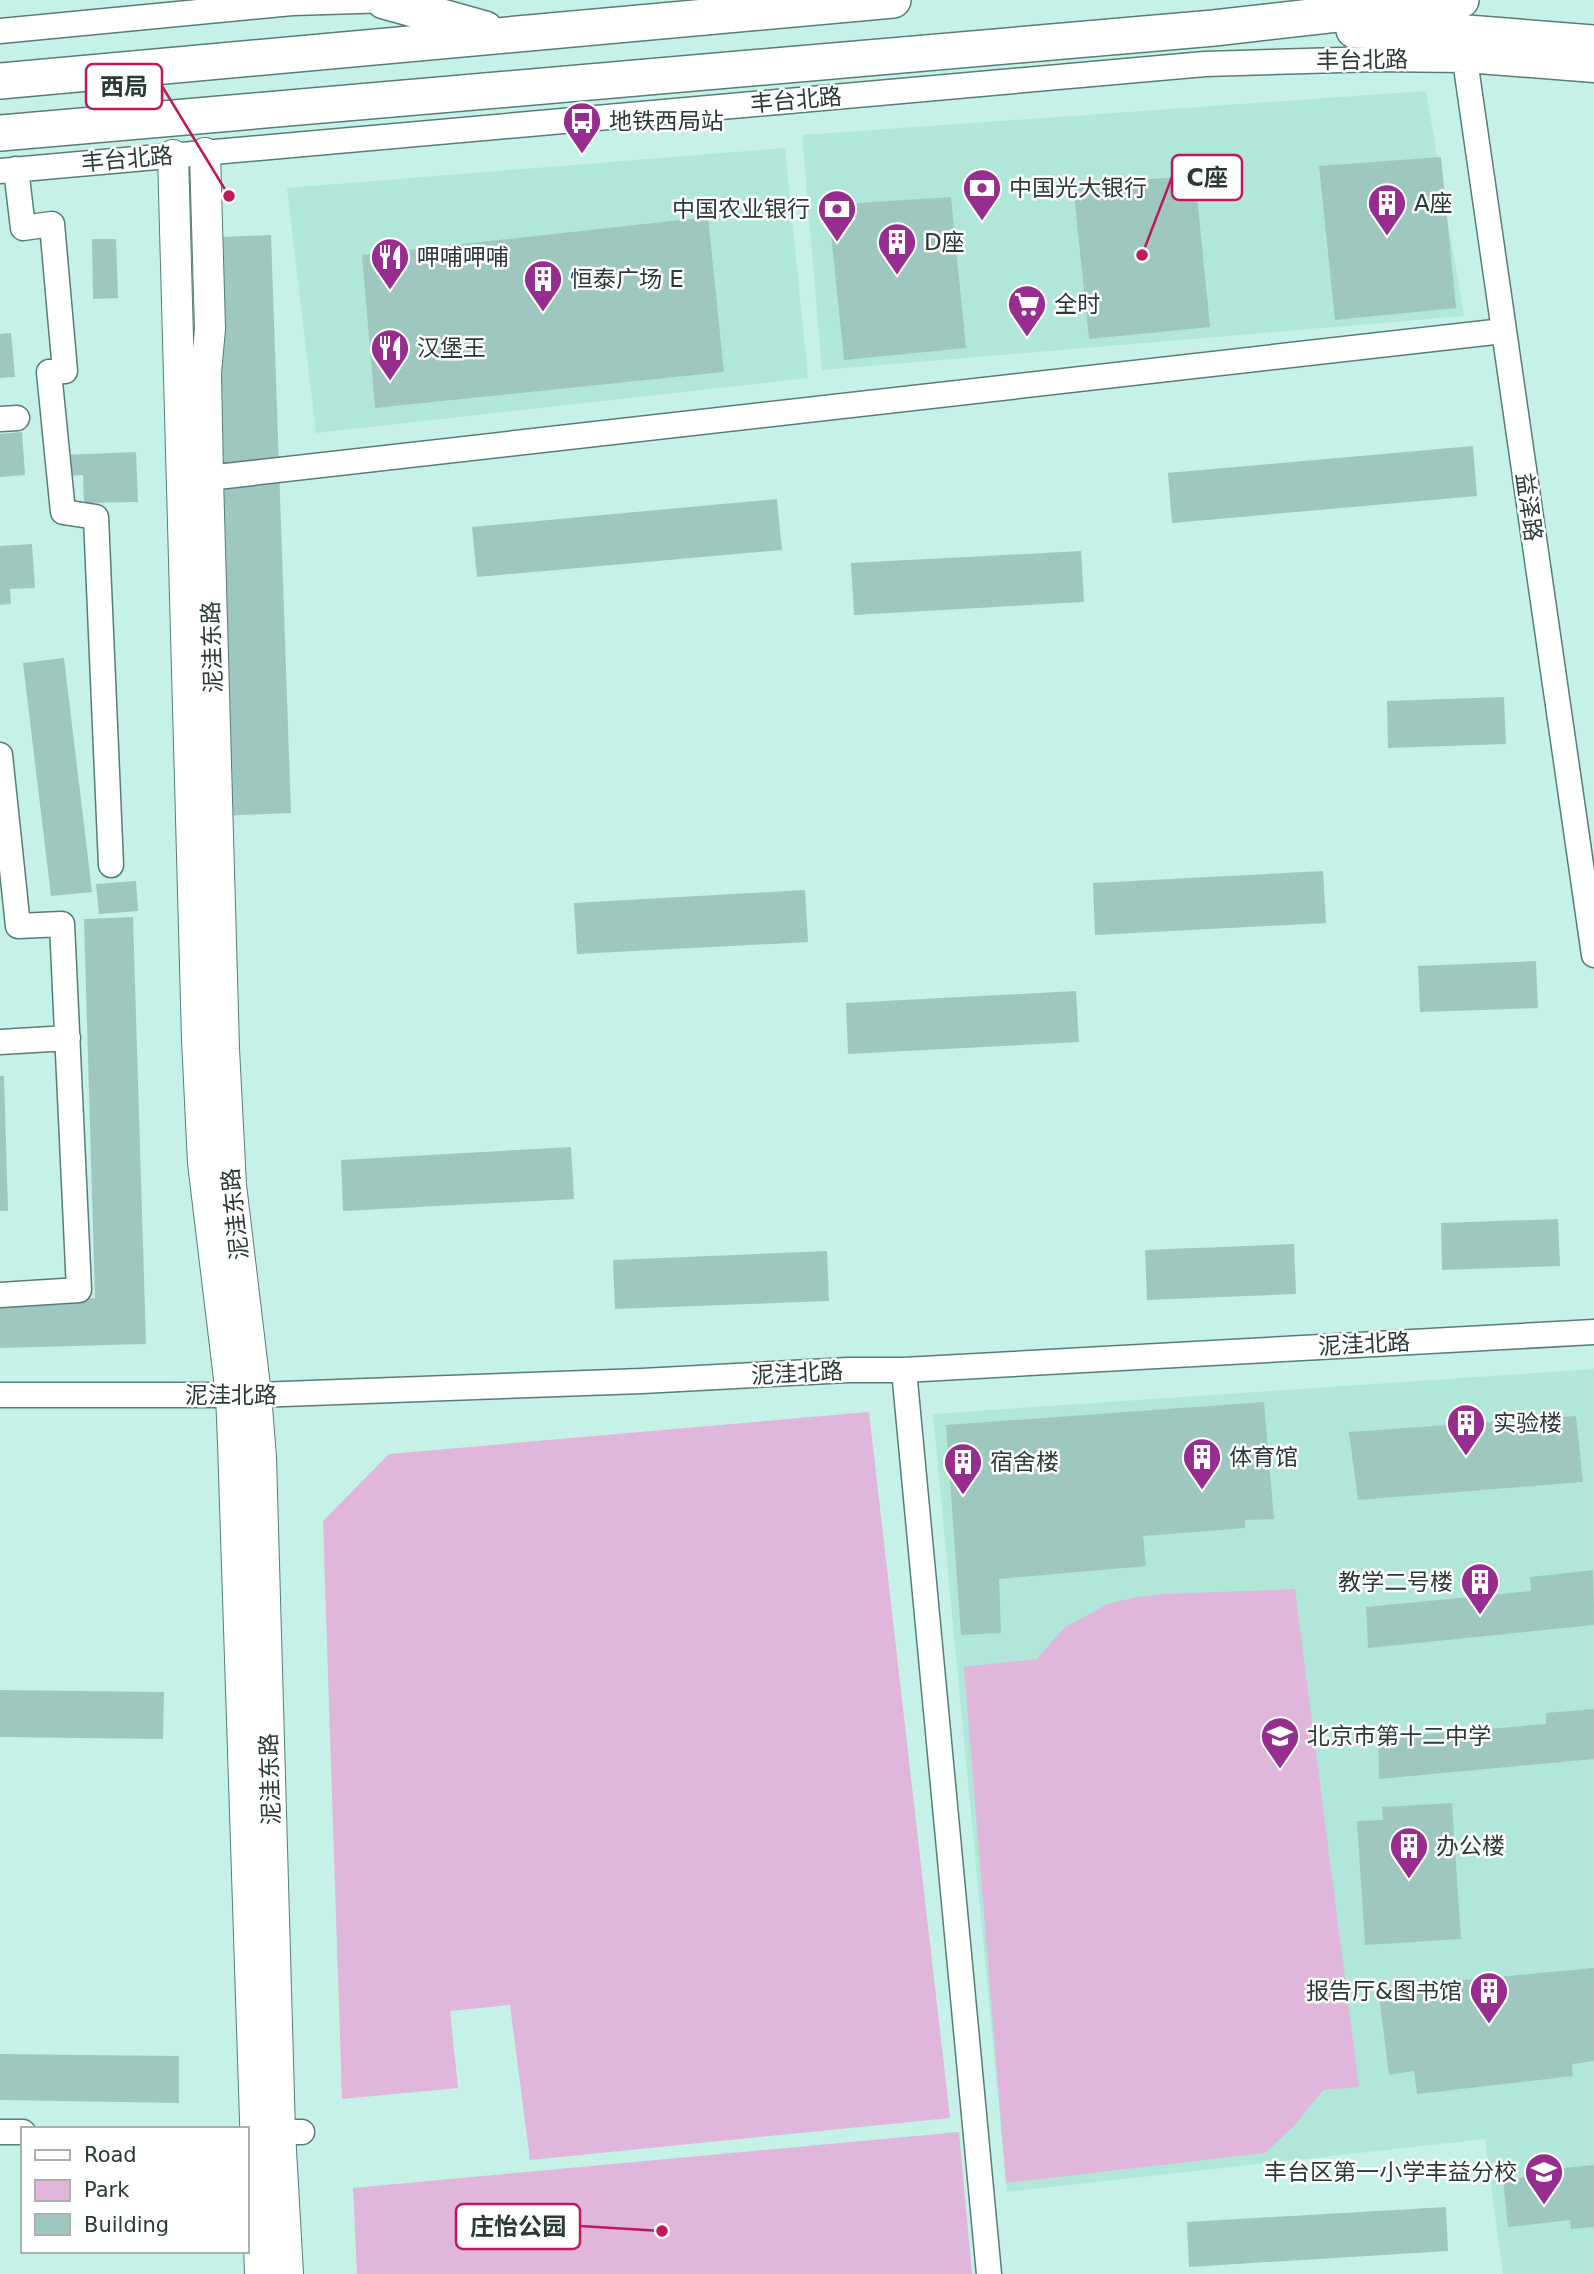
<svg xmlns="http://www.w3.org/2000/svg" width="1594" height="2274" viewBox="0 0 1594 2274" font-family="'DejaVu Sans','Noto Sans SC',sans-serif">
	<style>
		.built { fill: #b1e6db }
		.green { fill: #e0b6da }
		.building { fill: #9ec8bf }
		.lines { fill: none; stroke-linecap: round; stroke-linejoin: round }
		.minor-casing { stroke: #567e76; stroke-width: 27 }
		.major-casing { stroke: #567e76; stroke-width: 32 }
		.highway-casing { stroke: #567e76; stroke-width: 38 }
		.minor { stroke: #fff; stroke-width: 24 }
		.major { stroke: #fff; stroke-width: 30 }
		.highway { stroke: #fff; stroke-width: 35 }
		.labels { text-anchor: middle; stroke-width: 5; stroke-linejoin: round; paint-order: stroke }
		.street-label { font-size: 23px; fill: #293a37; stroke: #fff }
		.poi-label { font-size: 23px; fill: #293a37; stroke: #fff; text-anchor: start }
		.leader { fill: none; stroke: #c2185b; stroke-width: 2.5 }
		.callout-dot { fill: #c2185b; stroke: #fff; stroke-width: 2.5 }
		.callout { fill: #fff; stroke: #c2185b; stroke-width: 2.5 }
		.callout-label { font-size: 24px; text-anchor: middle; font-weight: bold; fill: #293a37 }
	</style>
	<rect width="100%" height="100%" fill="#c5f1e8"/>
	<path class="built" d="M 1426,91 L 1464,316 L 822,370 L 802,135 Z
		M 785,148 L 808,378 L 316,433 L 287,188 Z
		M 1594,1369 L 1594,2274 L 1503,2274 L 1485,2139 L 1007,2192 L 933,1414 Z"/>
	<path class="green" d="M 869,1412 L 950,2118 L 530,2160 L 510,2005 L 450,2011 L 458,2088 L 342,2099 L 323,1521 L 389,1454 Z
		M 1295,1589 L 1359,2087 L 1323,2090 L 1294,2126 L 1265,2153 L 1006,2183 L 964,1667 L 1037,1659 L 1064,1628 L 1108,1604 L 1136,1597 L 1164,1594 Z
		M 959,2132 L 972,2274 L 357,2274 L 353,2188 Z"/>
	<path class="building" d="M 1441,157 L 1456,308 L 1335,320 L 1319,166 Z
		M 1195,176 L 1210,327 L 1089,339 L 1073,184 Z
		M 951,197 L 966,348 L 844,360 L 828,205 Z
		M 708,217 L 724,372 L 375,408 L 362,255 Z
		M 271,235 L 291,813 L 216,816 L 196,238 Z
		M 92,239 L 116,239 L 118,298 L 93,299 Z
		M 11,333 L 15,377 L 0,378 L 0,334 Z
		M 22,432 L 25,475 L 0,477 L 0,434 Z
		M 1473,446 L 1477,496 L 1172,523 L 1168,473 Z
		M 136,452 L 138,502 L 84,503 L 83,475 L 64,476 L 63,455 Z
		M 777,499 L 782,550 L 477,577 L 472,527 Z
		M 32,544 L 35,588 L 10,589 L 11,604 L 0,605 L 0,546 Z
		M 1081,551 L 1084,602 L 854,615 L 851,563 Z
		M 64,658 L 92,892 L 51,896 L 23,663 Z
		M 1504,697 L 1506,744 L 1388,748 L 1387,701 Z
		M 1323,871 L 1326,923 L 1095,935 L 1093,883 Z
		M 136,881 L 138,911 L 99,914 L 96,884 Z
		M 805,890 L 808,942 L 577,954 L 574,903 Z
		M 133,917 L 146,1344 L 0,1348 L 0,1301 L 95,1298 L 84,919 Z
		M 1536,961 L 1538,1008 L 1420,1012 L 1418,966 Z
		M 1076,991 L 1079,1042 L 848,1054 L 846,1003 Z
		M 0,1076 L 4,1076 L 8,1211 L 0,1211 Z
		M 571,1147 L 574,1199 L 343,1211 L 341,1160 Z
		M 1558,1219 L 1560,1266 L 1442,1270 L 1441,1223 Z
		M 1294,1244 L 1296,1294 L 1147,1300 L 1145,1250 Z
		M 827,1251 L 829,1301 L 615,1309 L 613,1260 Z
		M 1264,1402 L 1274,1519 L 1245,1520 L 1245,1528 L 1143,1536 L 1146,1566 L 999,1579 L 1001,1633 L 961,1635 L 946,1425 Z
		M 1576,1416 L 1583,1482 L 1358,1500 L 1349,1432 Z
		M 1593,1570 L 1594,1625 L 1368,1648 L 1366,1607 L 1531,1591 L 1530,1577 Z
		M 0,1690 L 164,1692 L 163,1739 L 0,1737 Z
		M 1594,1709 L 1594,1759 L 1379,1779 L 1378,1738 L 1546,1724 L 1546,1713 Z
		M 1452,1803 L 1461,1939 L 1365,1945 L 1357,1821 L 1383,1820 L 1382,1807 Z
		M 1594,1968 L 1594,2061 L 1572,2064 L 1573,2076 L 1417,2094 L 1414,2071 L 1389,2075 L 1378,1988 Z
		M 0,2054 L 179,2056 L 179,2103 L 0,2100 Z
		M 1594,2165 L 1594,2227 L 1571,2229 L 1570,2220 L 1508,2227 L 1503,2179 L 1540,2176 L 1541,2170 Z
		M 1446,2207 L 1448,2251 L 1189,2267 L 1187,2222 Z"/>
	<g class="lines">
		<g class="minor-casing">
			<path id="minor" d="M 0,31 L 292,3 L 391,0
				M 1465,60 L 1594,955
				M 16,169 L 23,228 L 52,224 L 65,371 L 49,372 L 63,512 L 96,517 L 111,865
				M 0,171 L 1205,64 L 1376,59 L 1465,60 L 1594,70
				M 0,419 L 17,418
				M 208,478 L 1503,331
				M 0,755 L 18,926 L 62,924 L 79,1290 L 0,1295
				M 0,1042 L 68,1038
				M 904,1370 L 989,2274
				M 0,1395 L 256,1395 L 642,1381 L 848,1370 L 904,1370 L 1594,1332
				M 0,2132 L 23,2132
				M 261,2132 L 302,2132"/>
		</g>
		<g class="major-casing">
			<path id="major" d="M 205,153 L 210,329 L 206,373 L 208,478 L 224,1049 L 231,1185 L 256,1395 L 261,1457 L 280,2132 L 288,2274
				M 173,155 L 197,1039 L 203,1163 L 231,1395 L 233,1443 L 260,2274"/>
		</g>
		<g class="highway-casing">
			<path id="highway" d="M 384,1 L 485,29
				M 1354,30 L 1467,33 L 1594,43
				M 0,81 L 893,0
				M 0,133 L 1214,28 L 1461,0"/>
		</g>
		<use href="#minor" class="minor"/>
		<use href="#major" class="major"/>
		<use href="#highway" class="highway"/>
	</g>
	<defs>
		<g id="bus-pin" transform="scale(2.0125)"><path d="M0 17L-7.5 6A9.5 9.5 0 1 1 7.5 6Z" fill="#972d8f" stroke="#fff"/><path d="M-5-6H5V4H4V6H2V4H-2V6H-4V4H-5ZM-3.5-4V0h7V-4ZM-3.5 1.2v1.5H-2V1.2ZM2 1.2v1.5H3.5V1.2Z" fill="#fff"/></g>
		<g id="bank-pin" transform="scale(2.0125)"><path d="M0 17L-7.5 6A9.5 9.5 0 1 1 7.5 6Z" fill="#972d8f" stroke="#fff"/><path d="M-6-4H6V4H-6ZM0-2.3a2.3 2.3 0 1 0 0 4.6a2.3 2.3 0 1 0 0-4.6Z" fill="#fff"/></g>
		<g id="building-pin" transform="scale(2.0125)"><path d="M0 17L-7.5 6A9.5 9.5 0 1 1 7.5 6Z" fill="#972d8f" stroke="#fff"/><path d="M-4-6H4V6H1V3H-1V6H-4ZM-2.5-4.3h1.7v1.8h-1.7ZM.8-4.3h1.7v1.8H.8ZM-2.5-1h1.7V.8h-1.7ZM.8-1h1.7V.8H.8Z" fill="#fff"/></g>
		<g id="restaurant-pin" transform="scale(2.0125)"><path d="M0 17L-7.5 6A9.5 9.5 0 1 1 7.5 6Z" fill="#972d8f" stroke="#fff"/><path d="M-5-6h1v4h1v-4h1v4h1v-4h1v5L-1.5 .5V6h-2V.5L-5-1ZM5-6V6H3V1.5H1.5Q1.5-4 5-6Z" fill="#fff"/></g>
		<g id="supermarket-pin" transform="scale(2.0125)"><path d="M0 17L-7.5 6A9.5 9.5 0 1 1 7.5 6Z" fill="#972d8f" stroke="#fff"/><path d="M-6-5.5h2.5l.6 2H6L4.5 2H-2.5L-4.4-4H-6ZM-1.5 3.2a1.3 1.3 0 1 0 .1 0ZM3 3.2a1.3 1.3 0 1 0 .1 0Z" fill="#fff"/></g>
		<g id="school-pin" transform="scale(2.0125)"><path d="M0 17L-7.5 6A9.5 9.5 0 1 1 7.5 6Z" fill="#972d8f" stroke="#fff"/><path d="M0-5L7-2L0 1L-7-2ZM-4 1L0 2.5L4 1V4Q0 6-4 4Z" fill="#fff"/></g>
	</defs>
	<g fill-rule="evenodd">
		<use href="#bus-pin" x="582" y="121"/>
		<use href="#bank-pin" x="982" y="188"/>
		<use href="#building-pin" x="1387" y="203"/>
		<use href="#bank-pin" x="837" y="209"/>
		<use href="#building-pin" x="897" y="242"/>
		<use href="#restaurant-pin" x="390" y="257"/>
		<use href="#building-pin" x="543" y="279"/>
		<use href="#supermarket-pin" x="1027" y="304"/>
		<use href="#restaurant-pin" x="390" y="348"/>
		<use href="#building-pin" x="1466" y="1423"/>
		<use href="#building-pin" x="1202" y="1457"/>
		<use href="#building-pin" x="963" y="1462"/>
		<use href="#building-pin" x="1480" y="1582"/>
		<use href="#school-pin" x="1280" y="1736"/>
		<use href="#building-pin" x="1409" y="1846"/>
		<use href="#building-pin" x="1489" y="1991"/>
		<use href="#school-pin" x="1544" y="2172"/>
	</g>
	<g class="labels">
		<g class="street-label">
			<text transform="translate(1362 60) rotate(-1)" y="8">丰台北路</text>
			<text transform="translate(796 100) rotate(-5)" y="8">丰台北路</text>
			<text transform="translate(127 159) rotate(-5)" y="8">丰台北路</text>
			<text transform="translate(1529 507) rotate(82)" y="8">益泽路</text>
			<text transform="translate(212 647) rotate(-92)" y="8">泥洼东路</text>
			<text transform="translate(235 1214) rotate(-96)" y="8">泥洼东路</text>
			<text transform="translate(1364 1344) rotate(-3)" y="8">泥洼北路</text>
			<text transform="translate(797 1373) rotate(-3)" y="8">泥洼北路</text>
			<text x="231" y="1403">泥洼北路</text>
			<text transform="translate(270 1779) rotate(-92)" y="8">泥洼东路</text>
		</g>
		<g class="poi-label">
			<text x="609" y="129">地铁西局站</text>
			<text x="1009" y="196">中国光大银行</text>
			<text x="1414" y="211">A座</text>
			<text x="810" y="217" text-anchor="end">中国农业银行</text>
			<text x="924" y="250">D座</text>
			<text x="417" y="265">呷哺呷哺</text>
			<text x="570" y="287">恒泰广场 E</text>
			<text x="1054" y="312">全时</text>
			<text x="417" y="356">汉堡王</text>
			<text x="1493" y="1431">实验楼</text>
			<text x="1229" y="1465">体育馆</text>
			<text x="990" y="1470">宿舍楼</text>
			<text x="1453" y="1590" text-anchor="end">教学二号楼</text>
			<text x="1307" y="1744">北京市第十二中学</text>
			<text x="1436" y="1854">办公楼</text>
			<text x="1462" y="1999" text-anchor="end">报告厅&amp;图书馆</text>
			<text x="1517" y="2180" text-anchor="end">丰台区第一小学丰益分校</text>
		</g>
	</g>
	<path class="leader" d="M229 196L162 86M1142 255L1172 177M662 2231L580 2226"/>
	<g class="callout-dot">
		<circle cx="229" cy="196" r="7"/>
		<circle cx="1142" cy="255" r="7"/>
		<circle cx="662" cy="2231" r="7"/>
	</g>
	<g class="callout">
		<rect x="86" y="64" width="76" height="45" rx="7"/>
		<rect x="1172" y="155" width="70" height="45" rx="7"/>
		<rect x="456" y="2204" width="124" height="45" rx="7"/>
	</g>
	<g class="callout-label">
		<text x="124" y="95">西局</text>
		<text x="1207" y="186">C座</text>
		<text x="518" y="2235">庄怡公园</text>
	</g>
	<rect x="21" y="2127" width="228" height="126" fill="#ffffff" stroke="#a9b0af" stroke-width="2"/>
	<rect x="35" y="2150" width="35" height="10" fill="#ffffff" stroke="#a9b0af" stroke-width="2"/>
	<text x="84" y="2162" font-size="21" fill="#293a37">Road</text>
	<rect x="35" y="2180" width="35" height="21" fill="#e0b6da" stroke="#a9b0af" stroke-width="2"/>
	<text x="84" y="2197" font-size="21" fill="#293a37">Park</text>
	<rect x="35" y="2214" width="35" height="21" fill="#9ec8bf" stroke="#a9b0af" stroke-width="2"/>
	<text x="84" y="2232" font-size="21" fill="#293a37">Building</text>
</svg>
